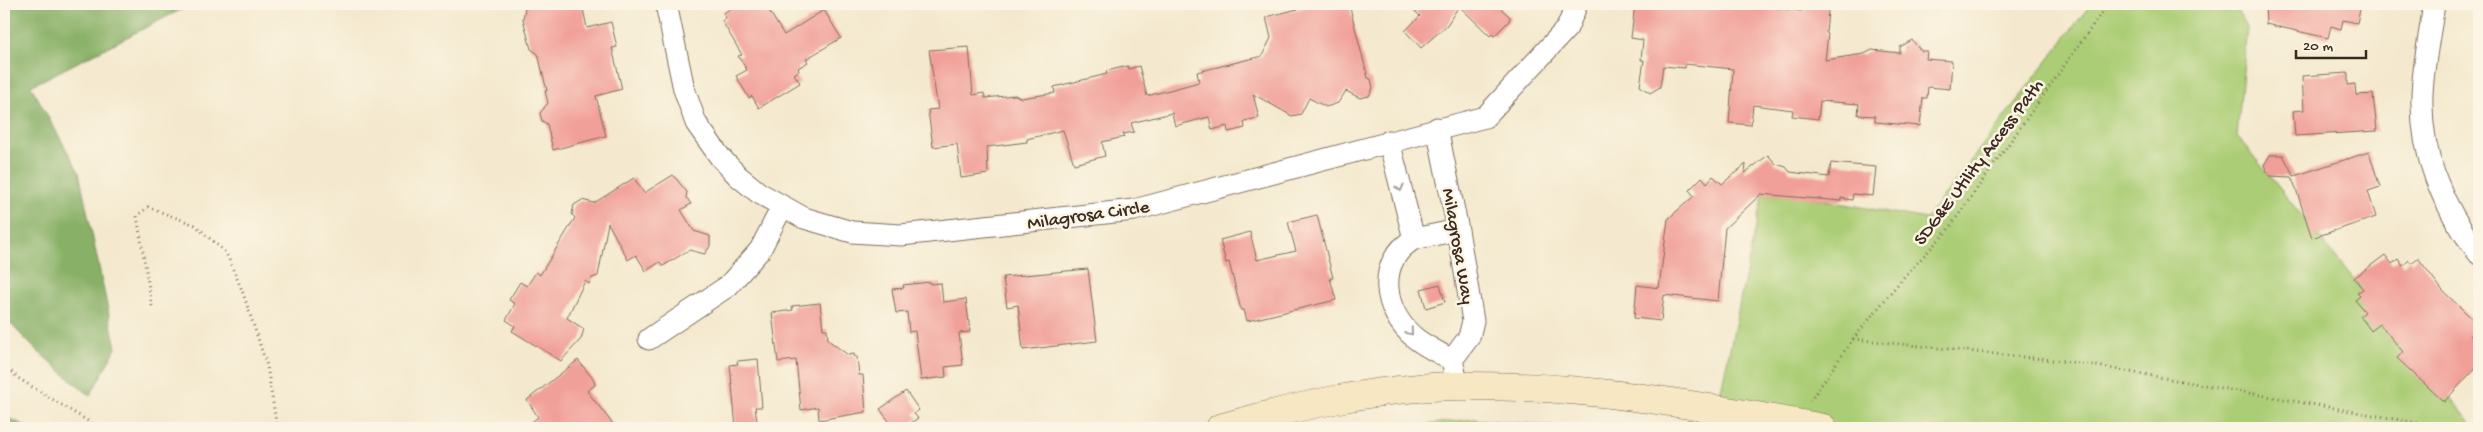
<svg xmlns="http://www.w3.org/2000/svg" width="2483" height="432" viewBox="0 0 2483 432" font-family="'Gochi Hand',sans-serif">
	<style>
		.green { fill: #abcd75; stroke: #737c4a }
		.forest { fill: #88b066; stroke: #626d42 }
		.building { fill: #f1a099 }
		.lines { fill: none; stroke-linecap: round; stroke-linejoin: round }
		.street-casing { stroke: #7c6d5c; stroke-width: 23 }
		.secondary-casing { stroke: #7c6d5c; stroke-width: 29 }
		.path { stroke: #7c6d5c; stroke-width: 3; stroke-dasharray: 1 4; stroke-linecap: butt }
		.street { stroke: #fff; stroke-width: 21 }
		.secondary { stroke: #f7e8c3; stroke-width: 28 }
		.oneway { stroke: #a79f9a }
		.labels { text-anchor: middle; stroke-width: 5; stroke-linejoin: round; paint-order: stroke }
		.street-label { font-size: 19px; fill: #3b2a1e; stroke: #fcf5e5 }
	</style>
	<rect width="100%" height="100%" fill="#fcf5e5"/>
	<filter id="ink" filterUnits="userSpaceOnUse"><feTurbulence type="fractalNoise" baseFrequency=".02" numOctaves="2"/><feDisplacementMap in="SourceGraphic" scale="10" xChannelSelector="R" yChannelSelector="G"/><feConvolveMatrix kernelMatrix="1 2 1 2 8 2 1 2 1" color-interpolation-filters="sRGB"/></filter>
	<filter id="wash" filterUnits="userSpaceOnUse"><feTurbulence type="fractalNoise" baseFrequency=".0096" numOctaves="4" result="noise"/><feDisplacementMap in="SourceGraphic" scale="20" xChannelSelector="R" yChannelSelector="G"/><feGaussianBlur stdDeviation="1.12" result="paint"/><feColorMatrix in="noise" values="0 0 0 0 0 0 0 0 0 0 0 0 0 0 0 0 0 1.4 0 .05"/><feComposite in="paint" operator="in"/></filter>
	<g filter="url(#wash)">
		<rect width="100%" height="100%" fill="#f4e9ce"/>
		<path class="green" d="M 2091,4 L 2233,4 L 2247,28 L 2237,136 L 2475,428 L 1713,428 L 1764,189 L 1926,219 Z
			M 1473,419 L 1569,428 L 1399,428 Z"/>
		<path class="forest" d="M 4,4 L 192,4 L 31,86 L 79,172 L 116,348 L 90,396 L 35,349 L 4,317 Z
			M 4,416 L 30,428 L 4,428 Z"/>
		<g id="blocks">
			<path class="building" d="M 526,4 L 582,4 L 587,28 L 611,22 L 617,47 L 612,48 L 622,89 L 596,96 L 606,136 L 553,150 L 547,124 L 542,121 L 540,113 L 548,103 L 545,91 L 547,91 L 538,54 L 531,49 L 523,19 Z
				M 739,4 L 765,4 L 784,35 L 824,10 L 841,38 L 806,59 L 808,62 L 798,68 L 799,71 L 794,74 L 800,83 L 759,108 L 752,96 L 749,98 L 736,76 L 747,70 L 738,56 L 742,55 L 722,21 L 726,18 L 723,13 Z
				M 1318,4 L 1349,4 L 1368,78 L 1371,79 L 1373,88 L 1369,96 L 1360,98 L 1346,91 L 1338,103 L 1326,107 L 1309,98 L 1301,114 L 1292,116 L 1253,94 L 1259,118 L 1244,121 L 1245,128 L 1228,132 L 1227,126 L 1212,130 L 1209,117 L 1175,126 L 1172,113 L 1131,123 L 1134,132 L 1123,134 L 1124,137 L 1102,142 L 1105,156 L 1074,164 L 1063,130 L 1027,139 L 1027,142 L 987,147 L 988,174 L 961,178 L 957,144 L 933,147 L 928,110 L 938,109 L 929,50 L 969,47 L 973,95 L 984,93 L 985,98 L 1015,95 L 1021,98 L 1055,93 L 1054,87 L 1107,74 L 1106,71 L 1128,66 L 1128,69 L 1139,66 L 1147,96 L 1199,82 L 1197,72 L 1262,56 L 1271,38 L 1266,17 Z
				M 1407,4 L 1496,4 L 1510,17 L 1509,21 L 1494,36 L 1492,34 L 1490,36 L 1459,6 L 1447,25 L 1421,48 L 1405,31 L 1420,16 Z
				M 1635,4 L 1719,4 L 1748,7 L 1748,4 L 1801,11 L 1805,5 L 1826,7 L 1828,10 L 1826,33 L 1828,34 L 1825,60 L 1864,54 L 1872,50 L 1900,53 L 1900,47 L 1912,40 L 1921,51 L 1927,51 L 1926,59 L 1952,61 L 1950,89 L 1928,87 L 1927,98 L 1923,98 L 1920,126 L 1875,122 L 1875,116 L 1858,115 L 1859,104 L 1820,101 L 1818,119 L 1792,116 L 1793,110 L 1753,105 L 1751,125 L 1729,123 L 1733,69 L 1685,64 L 1685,68 L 1663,66 L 1660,87 L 1650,93 L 1640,86 L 1644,60 L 1641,60 L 1643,40 L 1631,38 Z
				M 2265,4 L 2361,4 L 2357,23 L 2343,20 L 2341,29 L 2331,26 L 2328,38 L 2266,24 Z
				M 2348,73 L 2348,85 L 2355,84 L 2356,95 L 2373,94 L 2377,131 L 2295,136 L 2293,111 L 2304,110 L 2302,76 Z
				M 2369,152 L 2380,187 L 2368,191 L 2376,217 L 2312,238 L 2292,177 L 2269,176 L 2264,165 L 2270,155 L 2283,155 L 2294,176 Z
				M 1768,155 L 1776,164 L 1786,167 L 1790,172 L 1829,177 L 1831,163 L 1876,167 L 1873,196 L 1853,194 L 1852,200 L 1841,198 L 1841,201 L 1761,194 L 1725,228 L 1718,301 L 1664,295 L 1661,321 L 1634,318 L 1637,285 L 1659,288 L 1668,219 L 1694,196 L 1689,190 L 1702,177 L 1707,183 L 1713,176 L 1722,184 L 1746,164 L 1745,173 Z
				M 673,175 L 687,192 L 686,197 L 691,204 L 681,210 L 694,231 L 710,236 L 710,246 L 705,254 L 689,250 L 663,266 L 660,262 L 646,271 L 636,255 L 628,260 L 608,223 L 598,276 L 592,278 L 589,284 L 585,281 L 567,318 L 584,329 L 581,339 L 561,361 L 512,331 L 515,326 L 506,320 L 515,304 L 509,300 L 520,282 L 527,286 L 536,272 L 540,275 L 575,218 L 572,214 L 574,205 L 582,200 L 594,203 L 634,178 L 644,193 Z
				M 1317,215 L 1333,278 L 1330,278 L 1336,300 L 1247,321 L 1244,310 L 1241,310 L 1229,262 L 1226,263 L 1220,240 L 1250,232 L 1257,260 L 1296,251 L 1288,222 Z
				M 2385,255 L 2392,264 L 2398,259 L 2403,266 L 2409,260 L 2411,263 L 2418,258 L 2443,291 L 2479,325 L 2470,335 L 2479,344 L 2479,364 L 2444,402 L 2397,358 L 2403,352 L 2380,324 L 2371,331 L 2360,316 L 2365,312 L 2355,300 L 2360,296 L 2357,293 L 2363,289 L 2354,278 Z
				M 1088,269 L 1097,341 L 1023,350 L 1018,305 L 1007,307 L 1003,277 Z
				M 930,282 L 930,284 L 941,283 L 943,302 L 966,299 L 970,332 L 959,333 L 963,365 L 945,367 L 946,377 L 921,380 L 915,331 L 909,332 L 907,312 L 896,313 L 892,289 L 904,288 L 903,285 Z
				M 1440,284 L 1445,302 L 1426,308 L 1421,289 Z
				M 820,303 L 823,329 L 827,329 L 828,340 L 848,355 L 854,354 L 855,357 L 857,357 L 859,375 L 863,375 L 866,412 L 819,420 L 818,407 L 801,410 L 796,360 L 778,362 L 772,313 L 793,310 L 792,306 Z
				M 758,359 L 762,407 L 755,407 L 758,428 L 736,428 L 730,365 L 738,364 L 737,361 Z
				M 578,360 L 594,380 L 595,385 L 587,391 L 616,428 L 524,428 L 538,417 L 527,400 Z
				M 906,391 L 919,410 L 914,414 L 918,418 L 904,428 L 894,428 L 880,409 Z"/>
		</g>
	</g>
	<g filter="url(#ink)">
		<use href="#blocks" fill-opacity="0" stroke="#7c6d5c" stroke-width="1"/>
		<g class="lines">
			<g class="street-casing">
				<path id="street" d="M 666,4 L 684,89 L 696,123 L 720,157 L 738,176 L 759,193 L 804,218 L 852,232 L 901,235 L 1134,210 L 1485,117 L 1567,28 L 1577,4
					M 2434,4 C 2430,34 2423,65 2422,95 C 2420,155 2443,208 2479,254
					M 1437,128 L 1458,230 L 1473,321 L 1469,337 L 1452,360 L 1458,386
					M 1389,141 L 1414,239 C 1375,262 1383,312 1415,338 C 1426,347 1440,353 1452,360
					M 1414,239 L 1458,230
					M 649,339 L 728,286 L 760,250 L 782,207"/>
			</g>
			<g class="secondary-casing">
				<path id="secondary" d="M 1220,428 C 1297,406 1379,387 1459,386 C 1582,384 1703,406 1823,428"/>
			</g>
			<path class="path" d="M 152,306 L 137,216 L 148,207 L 195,225 L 226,253 L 242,290 L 267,366 L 277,428
				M 1853,339 L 2080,363 L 2418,423 L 2425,428
				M 4,365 L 18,378 L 99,428
				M 1810,401 L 1853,339 L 1902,279 L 1947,231 L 2108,4"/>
			<use href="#street" class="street"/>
			<use href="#secondary" class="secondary"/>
		</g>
		<defs><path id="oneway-chevron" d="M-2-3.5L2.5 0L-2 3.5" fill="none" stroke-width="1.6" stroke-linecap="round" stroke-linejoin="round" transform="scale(1.25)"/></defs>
		<g class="oneway">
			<use href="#oneway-chevron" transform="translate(1400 188) rotate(76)"/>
			<use href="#oneway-chevron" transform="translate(1410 332) rotate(50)"/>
		</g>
	</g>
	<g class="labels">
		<g class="street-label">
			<text transform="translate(1977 161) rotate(-53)" y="7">SDG&amp;E Utility Access Path</text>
			<text transform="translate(1088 213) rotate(-8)" y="7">Milagrosa Circle</text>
			<text transform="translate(1460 246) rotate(80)" y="7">Milagrosa Way</text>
		</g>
	</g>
	<rect width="2483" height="432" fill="none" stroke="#fcf5e5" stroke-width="20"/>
	<path d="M2296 50v8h70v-8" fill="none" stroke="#3b2a1e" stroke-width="2.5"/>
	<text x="2303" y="50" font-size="15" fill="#3b2a1e" stroke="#fcf5e5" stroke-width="4" paint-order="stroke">20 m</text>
</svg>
